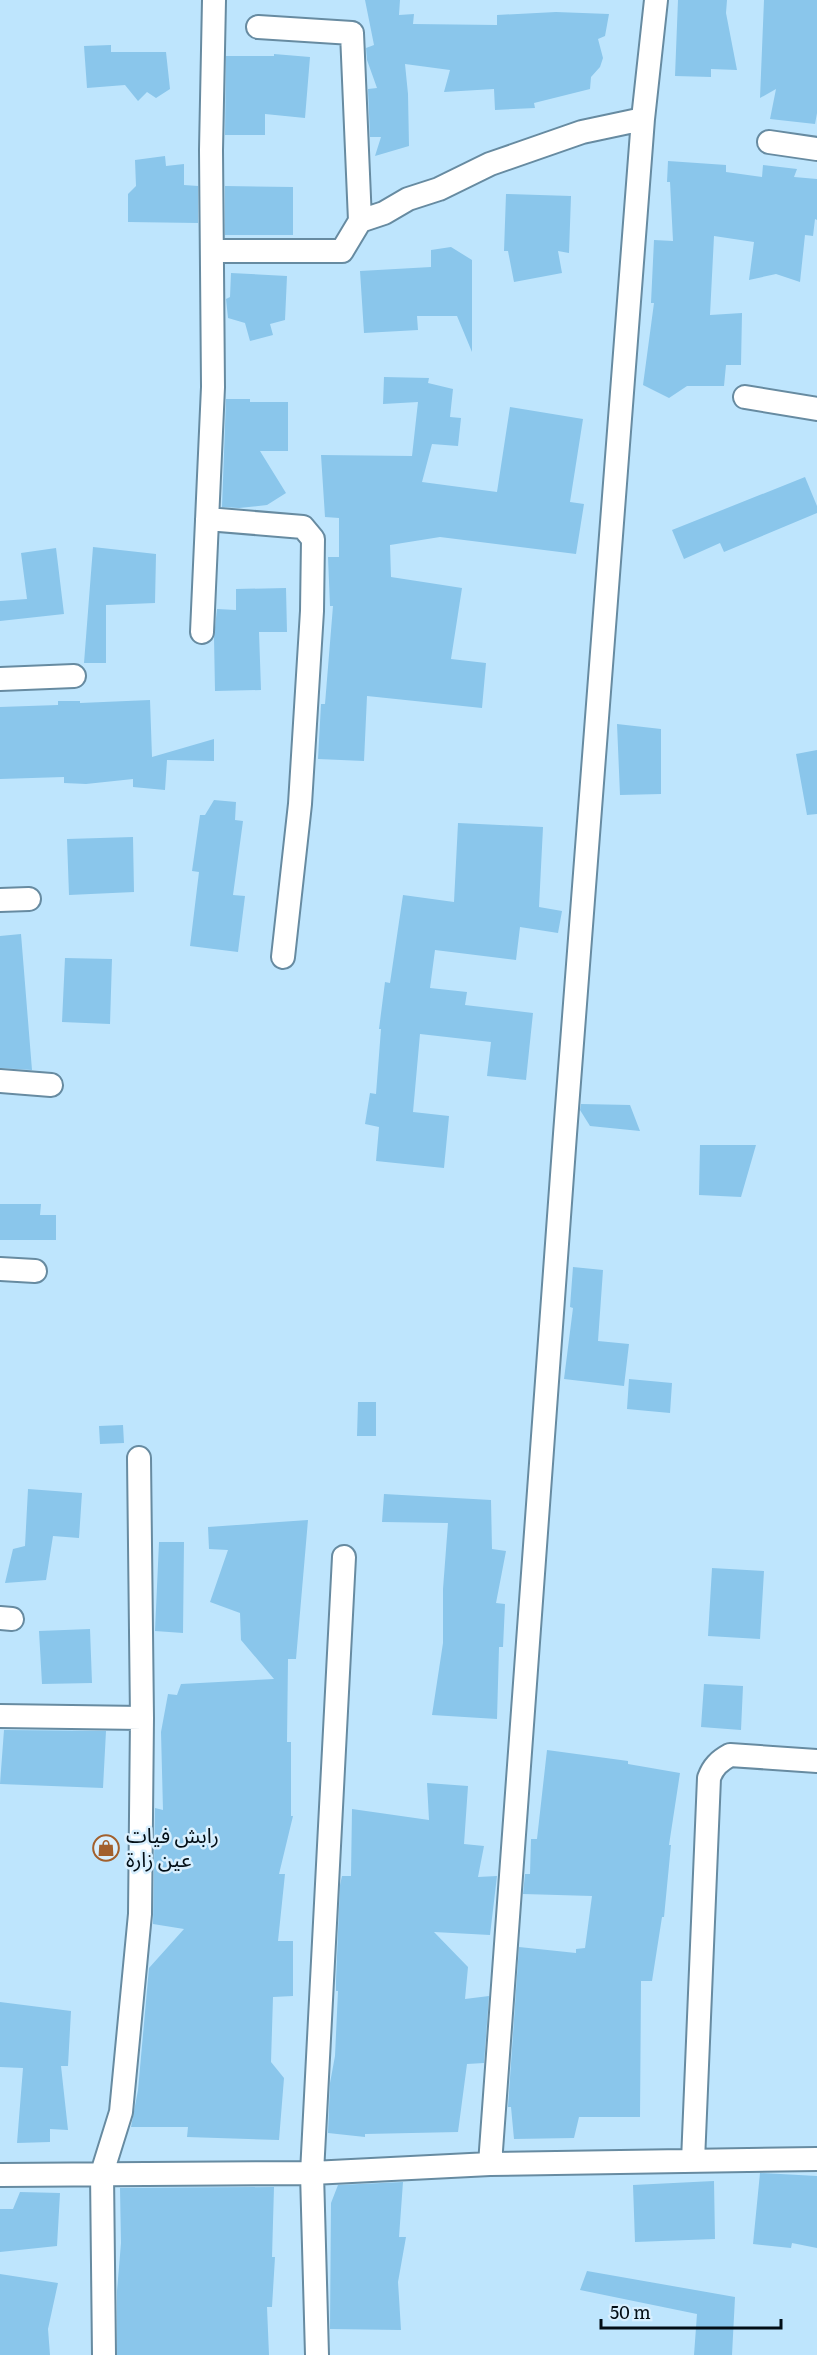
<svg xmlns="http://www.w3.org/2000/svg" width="817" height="2355" viewBox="0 0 817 2355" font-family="Literata,'Noto Sans Arabic',serif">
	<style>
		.building { fill: #8ac6eb }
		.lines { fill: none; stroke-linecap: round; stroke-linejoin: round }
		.street-casing { stroke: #678ba1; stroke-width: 26 }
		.street { stroke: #fff; stroke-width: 22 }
		.labels { text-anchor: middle; stroke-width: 5; stroke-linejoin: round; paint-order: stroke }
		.poi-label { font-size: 21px; fill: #020e16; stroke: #d8effe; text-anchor: start }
	</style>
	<rect width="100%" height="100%" fill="#bee5fd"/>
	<path class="building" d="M 365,0 L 400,0 L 399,15 L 414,14 L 413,24 L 497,25 L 497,15 L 556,12 L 609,14 L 605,36 L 598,39 L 603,58 L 600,67 L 591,77 L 590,89 L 534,103 L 535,108 L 495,110 L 494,89 L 444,92 L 450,70 L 405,64 L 408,94 L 409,146 L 375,156 L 381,137 L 370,137 L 368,89 L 377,88 L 367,60 L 366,48 L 374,45 Z
		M 678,0 L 727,0 L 726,13 L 737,70 L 711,69 L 711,77 L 675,76 Z
		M 764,0 L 817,0 L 817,113 L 815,124 L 770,119 L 776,89 L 760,98 Z
		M 111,45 L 111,52 L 166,52 L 170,89 L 156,98 L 147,92 L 138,101 L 125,85 L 87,88 L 84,46 Z
		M 274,54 L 310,57 L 305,118 L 265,114 L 265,135 L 225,135 L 226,56 L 274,56 Z
		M 165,156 L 166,166 L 184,164 L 184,185 L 198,186 L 198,223 L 128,222 L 128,194 L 136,186 L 135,160 Z
		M 668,161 L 726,165 L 726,172 L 762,177 L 763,165 L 797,169 L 794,177 L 817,179 L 817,220 L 815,219 L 813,236 L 805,235 L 800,282 L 776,274 L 749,280 L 754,242 L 714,236 L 710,315 L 742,313 L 741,365 L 726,365 L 724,386 L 687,386 L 669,398 L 643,385 L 654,303 L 651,303 L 654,240 L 673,241 L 670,182 L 667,182 Z
		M 225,186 L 293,187 L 293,235 L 225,235 Z
		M 506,194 L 571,196 L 569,253 L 558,251 L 562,273 L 514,282 L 508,251 L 504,251 Z
		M 451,247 L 472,260 L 472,352 L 457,316 L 417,316 L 418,330 L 364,333 L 360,271 L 431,267 L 431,250 Z
		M 231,273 L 287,276 L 285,320 L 270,324 L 273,335 L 250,341 L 245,323 L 228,318 L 226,299 L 230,297 Z
		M 384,377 L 429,378 L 428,383 L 453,389 L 450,417 L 461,418 L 458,446 L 432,444 L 422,482 L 497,492 L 510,407 L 583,419 L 570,502 L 584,504 L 576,554 L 440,537 L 390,545 L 391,577 L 462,588 L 451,659 L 486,663 L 482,708 L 367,696 L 364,761 L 318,759 L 321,704 L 325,704 L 333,606 L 330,606 L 328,557 L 339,557 L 339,518 L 325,517 L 321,455 L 412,456 L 418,402 L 383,404 Z
		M 226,399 L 250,399 L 250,402 L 288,402 L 288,451 L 260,451 L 286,493 L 267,505 L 239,508 L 222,507 Z
		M 805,477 L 817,506 L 817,513 L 724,552 L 720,543 L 684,559 L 672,530 Z
		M 93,547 L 156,554 L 155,603 L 106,605 L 106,663 L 84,663 Z
		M 56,548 L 64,614 L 0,621 L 0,601 L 27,599 L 21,553 Z
		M 286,588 L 287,632 L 259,632 L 261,690 L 215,691 L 214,637 L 217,609 L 236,610 L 236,589 Z
		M 150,700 L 152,757 L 214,739 L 214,761 L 167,760 L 165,790 L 133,787 L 133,779 L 86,784 L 64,783 L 64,777 L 0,779 L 0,707 L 58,705 L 58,701 L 80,701 L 80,703 Z
		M 617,724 L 661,729 L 661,794 L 620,795 Z
		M 817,750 L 817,814 L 807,815 L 796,754 Z
		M 214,800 L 236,802 L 235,820 L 243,821 L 233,895 L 245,896 L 238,952 L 190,946 L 199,872 L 192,871 L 200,815 L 205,815 Z
		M 458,823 L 543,827 L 539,907 L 562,911 L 558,933 L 520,927 L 516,960 L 435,950 L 430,988 L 467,992 L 465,1005 L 533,1013 L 526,1080 L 487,1076 L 491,1042 L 420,1034 L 413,1112 L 449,1116 L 444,1168 L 376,1161 L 379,1127 L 365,1124 L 370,1093 L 376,1094 L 381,1029 L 379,1029 L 385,982 L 390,983 L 403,895 L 454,902 Z
		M 133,837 L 134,892 L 69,895 L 67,839 Z
		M 21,934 L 32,1070 L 0,1068 L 0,936 Z
		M 65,958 L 112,959 L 110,1024 L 62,1022 Z
		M 581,1104 L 630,1105 L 640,1131 L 590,1126 L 580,1110 Z
		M 700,1145 L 756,1145 L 741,1197 L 699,1195 Z
		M 0,1204 L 41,1204 L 40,1215 L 56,1215 L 56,1240 L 0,1240 Z
		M 573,1267 L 603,1270 L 598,1341 L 629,1344 L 624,1386 L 564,1379 L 573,1308 L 570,1307 Z
		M 629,1379 L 672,1383 L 670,1413 L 627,1409 Z
		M 358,1402 L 376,1402 L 376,1436 L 357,1436 Z
		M 123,1425 L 124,1443 L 100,1444 L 99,1426 Z
		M 28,1489 L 82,1493 L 79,1538 L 53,1536 L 46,1580 L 5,1583 L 13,1549 L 25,1546 Z
		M 384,1494 L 491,1500 L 492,1549 L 506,1551 L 496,1603 L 505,1604 L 503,1647 L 499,1647 L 497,1719 L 432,1715 L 443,1643 L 443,1589 L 448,1523 L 382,1522 Z
		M 308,1520 L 296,1659 L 288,1659 L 287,1742 L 291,1742 L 291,1816 L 293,1816 L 279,1874 L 285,1874 L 278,1941 L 293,1941 L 293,1996 L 273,1997 L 271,2062 L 284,2078 L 279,2140 L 187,2137 L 188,2127 L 131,2127 L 138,2090 L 149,1968 L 184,1929 L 153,1924 L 155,1808 L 163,1810 L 161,1732 L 168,1694 L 177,1695 L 181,1684 L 274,1679 L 241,1640 L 240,1613 L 210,1602 L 228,1550 L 209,1549 L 208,1527 Z
		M 159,1542 L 184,1542 L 183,1633 L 155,1631 Z
		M 712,1568 L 764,1571 L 760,1639 L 708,1636 Z
		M 90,1629 L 92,1683 L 42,1684 L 39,1631 Z
		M 704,1684 L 743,1686 L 741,1730 L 701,1727 Z
		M 4,1730 L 106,1731 L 103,1788 L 0,1784 Z
		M 547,1750 L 628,1761 L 628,1764 L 680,1773 L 669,1845 L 671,1845 L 664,1917 L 662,1917 L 652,1981 L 641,1981 L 640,2117 L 579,2117 L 574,2138 L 514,2139 L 511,2107 L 508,2107 L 519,1947 L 576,1953 L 576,1949 L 585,1948 L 592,1896 L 523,1894 L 525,1874 L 530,1874 L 531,1839 L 537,1839 Z
		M 427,1783 L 468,1786 L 464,1844 L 484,1846 L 478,1877 L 497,1876 L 490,1935 L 434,1932 L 468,1967 L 465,1999 L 489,1996 L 484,2063 L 467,2064 L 458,2132 L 365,2134 L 365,2137 L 328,2133 L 330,2083 L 335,2056 L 338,1991 L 336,1991 L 336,1980 L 340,1885 L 342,1876 L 351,1876 L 352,1809 L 429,1820 Z
		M 0,2002 L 71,2011 L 68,2066 L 61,2066 L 68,2130 L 50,2129 L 50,2142 L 17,2143 L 23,2068 L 0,2067 Z
		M 760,2173 L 817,2176 L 817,2248 L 792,2243 L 791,2248 L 753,2244 Z
		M 714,2181 L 715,2239 L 635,2242 L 633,2185 Z
		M 403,2182 L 399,2237 L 406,2237 L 398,2282 L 401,2330 L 330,2329 L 331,2203 L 338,2185 Z
		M 274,2187 L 272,2257 L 275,2257 L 272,2307 L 267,2307 L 269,2355 L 117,2355 L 117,2291 L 121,2243 L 120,2188 Z
		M 20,2192 L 60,2193 L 57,2246 L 0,2252 L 0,2209 L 13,2209 Z
		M 587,2271 L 735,2297 L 732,2355 L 694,2355 L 697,2314 L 580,2290 Z
		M 0,2274 L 58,2283 L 48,2329 L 50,2355 L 0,2355 Z"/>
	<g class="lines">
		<g class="street-casing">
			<path id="street" d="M 258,27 L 352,33 L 360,221
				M 769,142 L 817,149
				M 212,251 L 342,251 L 360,221 L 384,213 L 408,199 L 439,189 L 490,164 L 582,132 L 643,119
				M 745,397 L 817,409
				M 207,519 L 303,527 L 313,539 L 312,611 L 300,804 L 283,957
				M 202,632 L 213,387 L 211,150 L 214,0
				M 0,679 L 74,676
				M 0,900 L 29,899
				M 0,1081 L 51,1085
				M 0,1269 L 35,1271
				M 0,1618 L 12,1619
				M 0,1716 L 142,1718
				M 693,2161 L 709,1778 C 713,1767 719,1761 730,1755 L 817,1761
				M 490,2164 L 565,1134 L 643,119 L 656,0
				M 0,2175 L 312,2173 L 490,2164 L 817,2159
				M 104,2355 L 102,2173 L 121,2112 L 140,1914 L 142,1718 L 139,1458
				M 317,2355 L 312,2173 L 344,1557"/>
		</g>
		<use href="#street" class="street"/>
	</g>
	<defs>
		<g id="shop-ring" transform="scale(1.35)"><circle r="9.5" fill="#d8effe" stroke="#a2602d" stroke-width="1.5"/><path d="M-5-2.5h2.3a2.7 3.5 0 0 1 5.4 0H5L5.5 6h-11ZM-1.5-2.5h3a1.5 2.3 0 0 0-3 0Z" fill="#a2602d"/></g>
	</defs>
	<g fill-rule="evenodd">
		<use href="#shop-ring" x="106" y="1848"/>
	</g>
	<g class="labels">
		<g class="poi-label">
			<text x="126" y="1843">رابش فيات<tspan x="126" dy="24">عين زارة</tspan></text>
		</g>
	</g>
	<path d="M601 2319v9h180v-9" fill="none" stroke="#020e16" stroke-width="3"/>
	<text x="610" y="2319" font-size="18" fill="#020e16" stroke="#d8effe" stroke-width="4.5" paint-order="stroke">50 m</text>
</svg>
